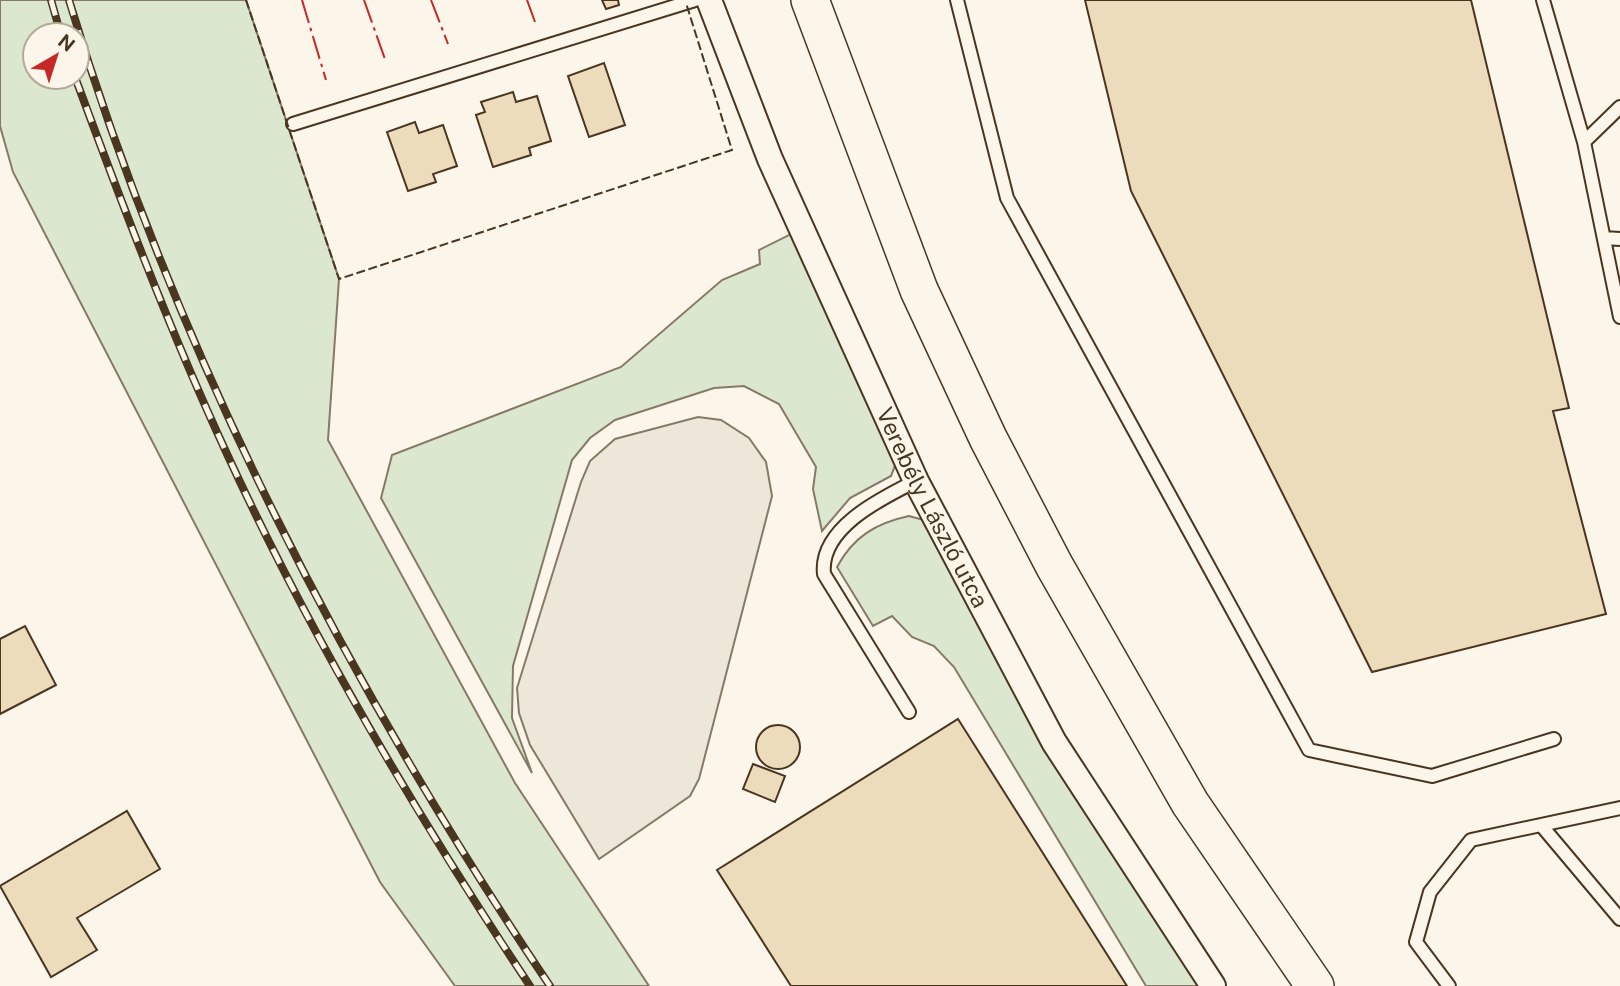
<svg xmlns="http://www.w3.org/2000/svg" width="1620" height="986" viewBox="0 0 1620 986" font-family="'Public Sans',sans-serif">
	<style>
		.green { fill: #dce7d0; stroke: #887966; stroke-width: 2; fill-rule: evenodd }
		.parking { fill: #ede7d9; stroke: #887966; stroke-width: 2 }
		.building { fill: #ecdcbc; stroke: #4a3520; stroke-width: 2 }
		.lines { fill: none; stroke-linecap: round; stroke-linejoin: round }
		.service-casing { stroke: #4a3520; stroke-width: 16 }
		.minor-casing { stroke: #4a3520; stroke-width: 28 }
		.primary-casing { stroke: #4a3520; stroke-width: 40 }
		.service { stroke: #fbf6e9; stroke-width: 12 }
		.minor { stroke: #fbf6e9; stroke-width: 24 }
		.primary { stroke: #fbf6e9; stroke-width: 37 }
		.rail-casing { stroke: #4a3520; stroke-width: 8 }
		.rail { stroke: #fbf6e9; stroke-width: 5; stroke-dasharray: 16; stroke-linecap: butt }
		.fence { stroke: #4a3520; stroke-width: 2; stroke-dasharray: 9 3.5; stroke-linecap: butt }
		.power { stroke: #c62828; stroke-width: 2; stroke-dasharray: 24 5 3.5 5; stroke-linecap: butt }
		.labels { text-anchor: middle; stroke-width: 5; stroke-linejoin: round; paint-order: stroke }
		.street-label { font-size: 23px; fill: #4a3520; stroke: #fbf6e9 }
	</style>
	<rect width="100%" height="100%" fill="#fbf6e9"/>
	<path class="green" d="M 0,0 L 246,0 L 339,279 L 328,440 L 515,783 L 649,986 L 455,986 L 380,882 L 13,172 L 0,126 ZM 35,35 L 77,35 L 77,77 L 35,77 Z
		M 807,226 L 902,447 L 891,476 L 850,498 L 822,531 L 813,489 L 816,467 L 779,404 L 744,386 L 714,388 L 615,420 L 590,438 L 572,460 L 513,666 L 512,718 L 532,773 L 381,498 L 392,455 L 621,367 L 722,280 L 760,264 L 759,250 Z
		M 909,516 L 931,522 L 1207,986 L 1146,986 L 954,667 L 934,646 L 912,637 L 892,616 L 873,626 L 837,567 C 853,537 876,523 909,516 Z"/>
	<path class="parking" d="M 698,417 L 721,420 L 749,438 L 766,462 L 772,496 L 699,779 L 690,796 L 599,859 L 530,745 L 519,713 L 517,688 L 581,482 L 590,461 L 615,439 Z"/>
	<path class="building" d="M 602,0 L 618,0 L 619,5 L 606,9 Z
		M 1085,0 L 1471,0 L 1569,408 L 1553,411 L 1606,614 L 1372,672 L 1131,191 Z
		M 604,63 L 625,125 L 589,137 L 568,76 Z
		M 513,92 L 516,102 L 537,96 L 551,141 L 529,148 L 531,155 L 493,167 L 476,115 L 485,112 L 481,102 Z
		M 415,122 L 419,133 L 443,125 L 457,166 L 433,174 L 436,182 L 408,191 L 387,132 Z
		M 25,626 L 56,685 L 0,714 L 0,639 Z
		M 958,719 L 1127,986 L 791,986 L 717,870 Z
		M756 747a22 22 0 1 1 44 0a22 22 0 1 1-44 0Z
		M 753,764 L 785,776 L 775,802 L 743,789 Z
		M 127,811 L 160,869 L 77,918 L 97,950 L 51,977 L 0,886 Z"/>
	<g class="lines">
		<g class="service-casing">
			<path id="service" d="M 957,0 L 1007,198 L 1309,750 L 1432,776 L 1554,739
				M 1543,0 L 1584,142 L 1620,317
				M 293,124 L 695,0
				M 1584,142 L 1620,107
				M 1604,238 L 1620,239
				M 909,712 L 824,574 C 819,528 882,498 916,481
				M 1541,825 L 1620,919
				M 1449,986 L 1416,942 L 1430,892 L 1471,840 L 1620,808"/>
		</g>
		<g class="minor-casing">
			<g id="minor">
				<path id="s1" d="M 709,0 L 770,159 L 916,481 L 1054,742 L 1213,986"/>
			</g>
		</g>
		<g class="primary-casing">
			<path id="primary" d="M 810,0 L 919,290 L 988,438 L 1054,565 L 1190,803 L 1315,986"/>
		</g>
		<use href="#service" class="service"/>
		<use href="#minor" class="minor"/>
		<use href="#primary" class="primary"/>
		<g class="rail-casing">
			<path id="rail" d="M 51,0 L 61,35
				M 69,0 C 173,346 348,687 550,986
				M 75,77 C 122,204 170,331 227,454 C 312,639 417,816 530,986"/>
		</g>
		<use href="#rail" class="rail"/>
		<path class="fence" d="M 246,0 L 339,279 L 732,150 L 686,3"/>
		<path class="power" d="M 302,0 L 326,80
			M 364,0 L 386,62
			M 431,0 L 448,44
			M 527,0 L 535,22"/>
	</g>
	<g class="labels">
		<g class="street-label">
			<text dy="8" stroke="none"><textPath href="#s1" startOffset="555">Verebély László utca</textPath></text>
		</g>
	</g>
	<g transform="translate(56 56) rotate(39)"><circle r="33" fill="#fbf6e9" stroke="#b4a999" stroke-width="2"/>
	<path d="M0-5L12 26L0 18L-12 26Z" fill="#c62828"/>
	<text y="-10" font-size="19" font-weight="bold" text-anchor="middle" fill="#4a3520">N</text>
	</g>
</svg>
